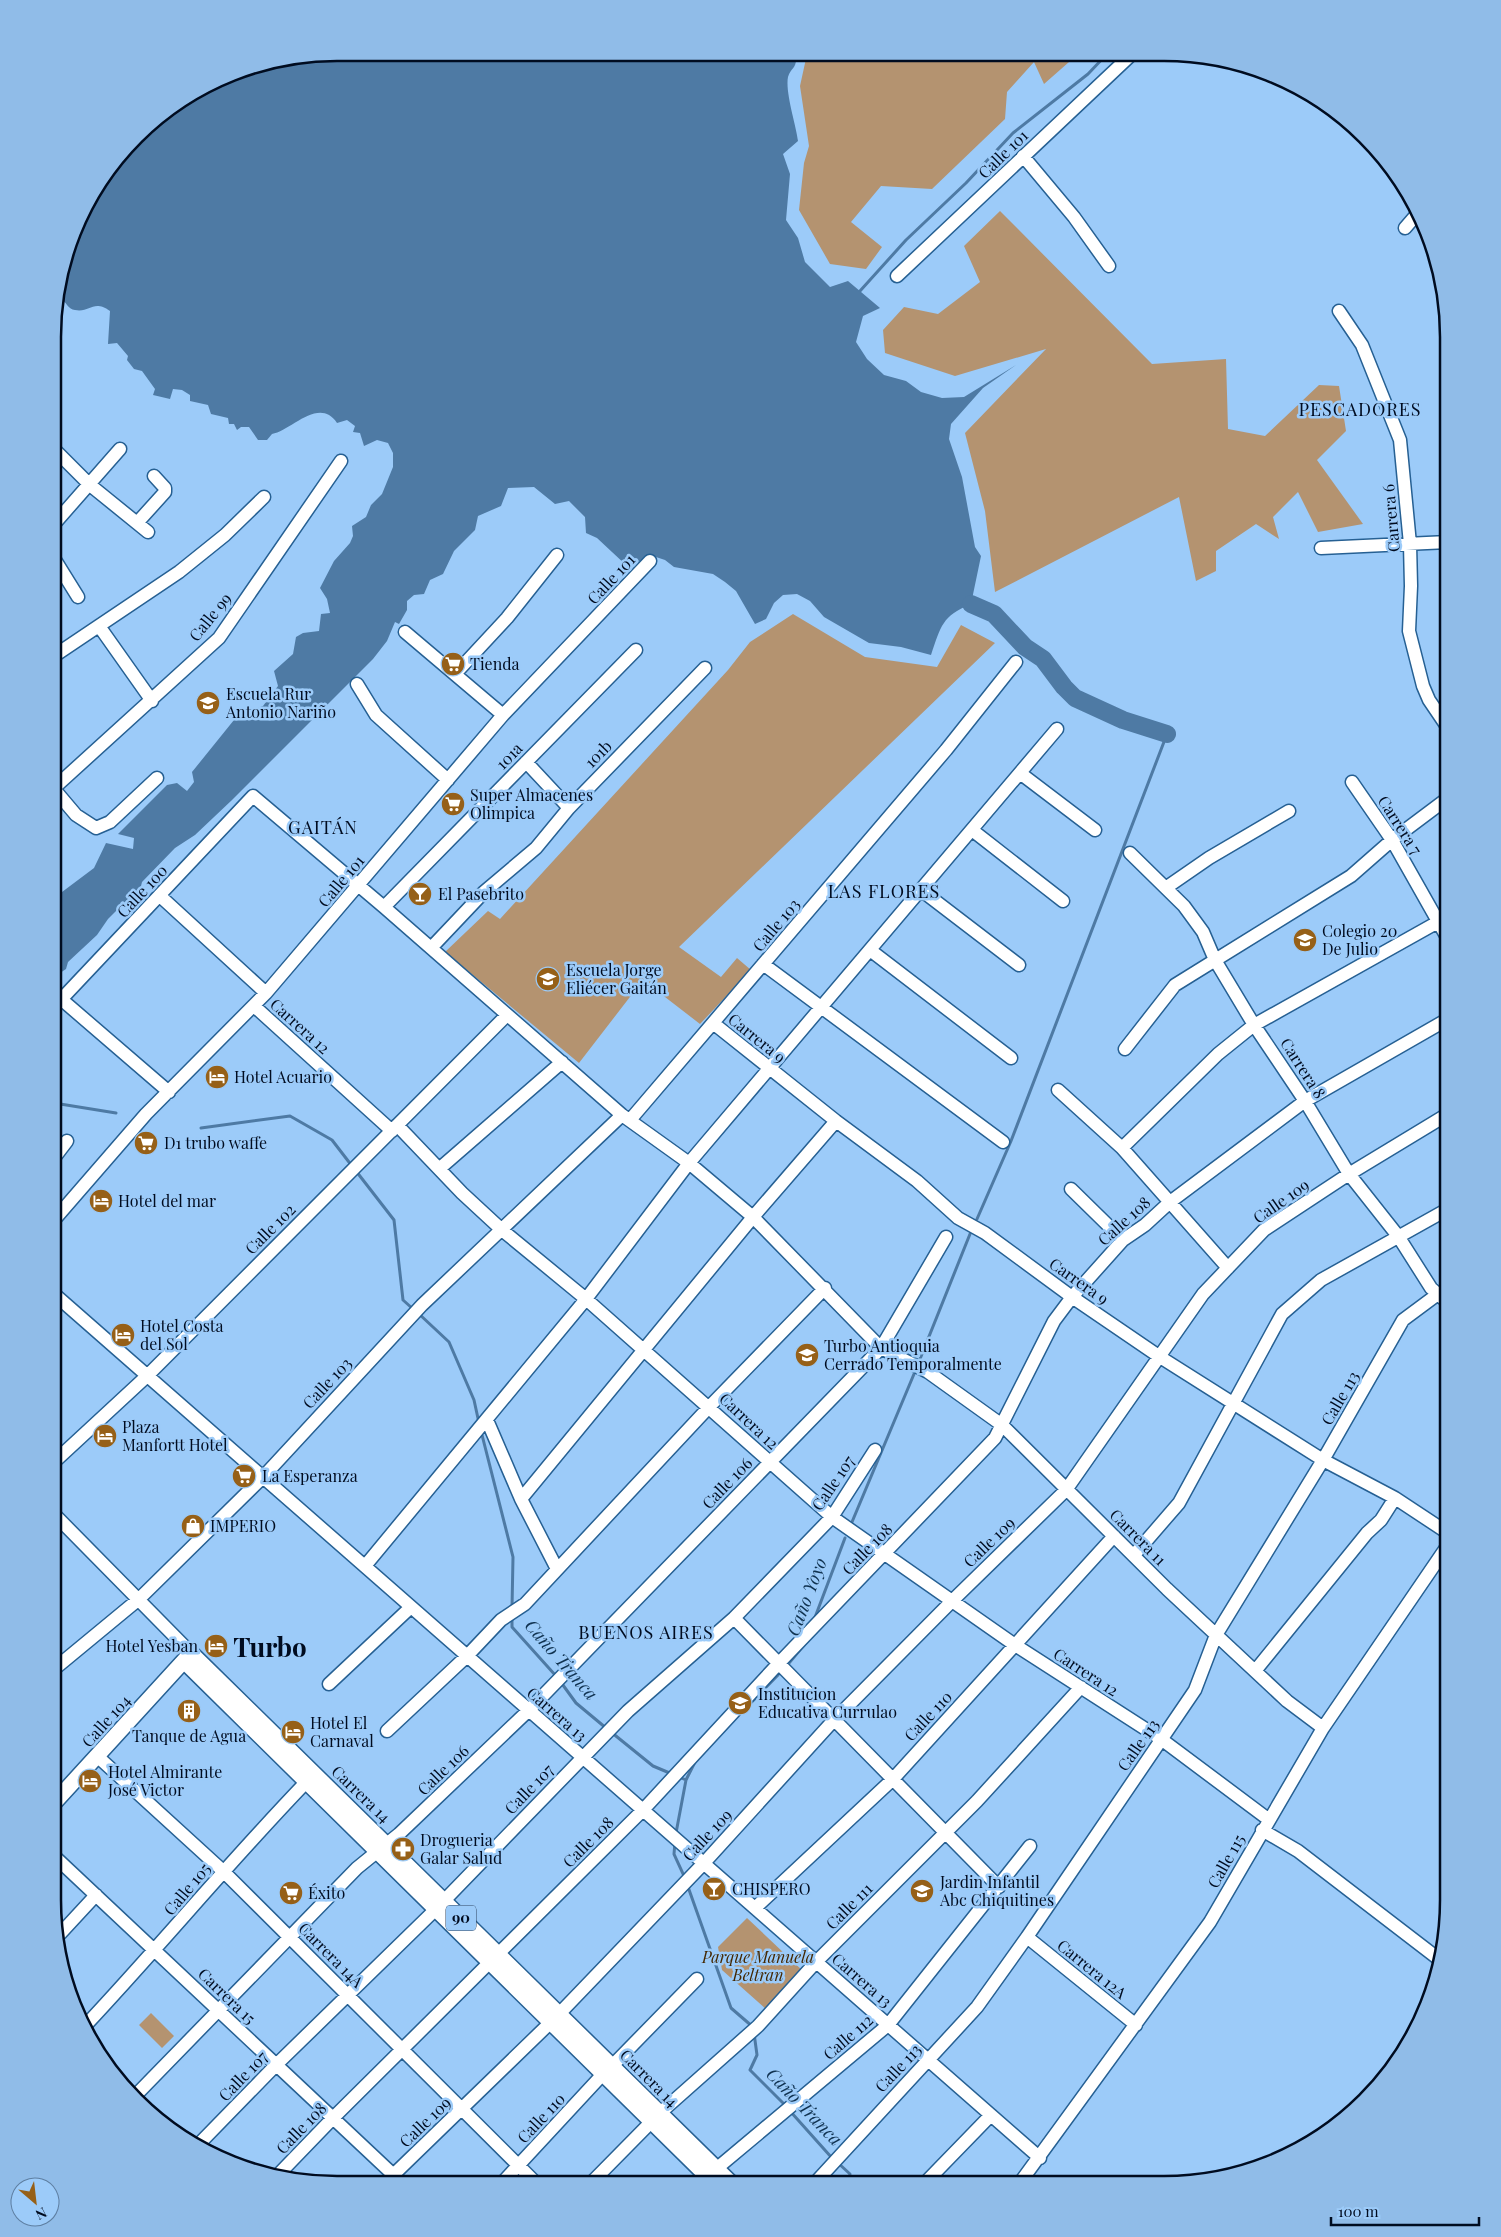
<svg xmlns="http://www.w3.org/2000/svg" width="1501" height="2237" viewBox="0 0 1501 2237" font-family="'Playfair Display',serif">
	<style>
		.green { fill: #b49370 }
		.water { fill: #4e7aa4 }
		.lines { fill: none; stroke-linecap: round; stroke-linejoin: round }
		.stream { stroke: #4e7aa4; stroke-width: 3 }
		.river { stroke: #4e7aa4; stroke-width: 18 }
		.minor-casing { stroke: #266093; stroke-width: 15 }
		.major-casing { stroke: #266093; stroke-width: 18 }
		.minor { stroke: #fff; stroke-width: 12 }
		.major { stroke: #fff; stroke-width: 15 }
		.labels { text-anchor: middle; stroke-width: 5; stroke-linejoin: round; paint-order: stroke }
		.shield { fill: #9ccbf9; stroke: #2f4561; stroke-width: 1 }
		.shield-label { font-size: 15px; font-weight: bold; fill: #000c20 }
		.street-label { font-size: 16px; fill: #000c20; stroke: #9ccbf9 }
		.poi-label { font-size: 16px; fill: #000c20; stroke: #9ccbf9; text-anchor: start }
		.park-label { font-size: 16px; font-style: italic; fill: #442700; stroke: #9ccbf9 }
		.neighbourhood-label { font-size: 18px; letter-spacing: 1px; fill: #000c20; stroke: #9ccbf9 }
		.water-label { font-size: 18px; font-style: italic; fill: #103250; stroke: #9ccbf9 }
		.town-label { font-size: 26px; font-weight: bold; fill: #000c20; stroke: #9ccbf9 }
		.rim { fill: none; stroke: #000c20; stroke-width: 2.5 }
	</style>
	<rect width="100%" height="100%" fill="#9ccbf9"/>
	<path class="green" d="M 807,54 L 1077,55 L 1044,84 L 1034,62 L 1007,92 L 1005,119 L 932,189 L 881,186 L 851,222 L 882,247 L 866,269 L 830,264 L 799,210 L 804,163 L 809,146 L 800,86 Z
		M 1000,211 L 1152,364 L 1226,359 L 1228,429 L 1265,436 L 1319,385 L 1339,386 L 1346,431 L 1317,460 L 1363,524 L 1318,532 L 1298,492 L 1273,517 L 1279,539 L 1256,524 L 1216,551 L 1216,571 L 1196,581 L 1179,497 L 995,592 L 985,511 L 965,433 L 1046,349 L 955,376 L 885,353 L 883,330 L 904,307 L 938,314 L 980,282 L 964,246 Z
		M 793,614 L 865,657 L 937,667 L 961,625 L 995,643 L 679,947 L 721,977 L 737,958 L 751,970 L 700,1024 L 643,980 L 579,1063 L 445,952 L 488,911 L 500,919 L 728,670 L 750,642 Z
		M 747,1918 L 804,1972 L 767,2010 L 722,1970 L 718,1947 Z
		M 151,2013 L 174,2036 L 162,2048 L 139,2025 Z"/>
	<path class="water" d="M 337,53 L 787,54 L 796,56 C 797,69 791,67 788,77 C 785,92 796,125 798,141 L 783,154 L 790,174 L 786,220 L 798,238 L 805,262 L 830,287 L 848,281 L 880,308 L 863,316 L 856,342 L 867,359 L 884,375 L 906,381 L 921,392 L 942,398 L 964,397 L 1016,365 L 983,388 L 951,424 L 949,439 L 962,477 L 975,547 L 981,556 L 971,604 C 942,616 941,626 931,655 L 901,647 L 869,643 L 824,617 L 810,601 L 797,594 L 783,595 L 774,603 L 766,619 L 755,624 L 736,591 L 725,582 L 713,574 L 674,567 L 665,560 L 653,556 L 627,566 L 597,538 L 586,533 L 585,517 L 569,501 L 555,504 L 534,487 L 508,488 L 501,506 L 478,516 L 475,530 L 454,551 L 443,574 L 430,580 L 424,594 L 414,595 L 407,601 L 407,610 L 399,624 L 395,622 L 387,641 L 373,659 L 232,800 L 195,835 L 175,848 L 142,882 L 141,886 L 108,919 L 97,935 L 68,962 L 66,969 L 54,977 L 54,898 L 94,868 L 106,843 L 133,849 L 134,838 L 118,834 L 167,785 L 177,783 L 187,791 L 194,782 L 192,772 L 238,715 L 263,706 L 278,686 L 274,671 L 293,654 L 296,637 L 303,633 L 319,631 L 321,614 L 330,613 L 327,599 L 320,588 L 334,561 L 350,543 L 353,536 L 352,526 L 366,517 L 371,505 L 382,494 L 393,467 L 393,453 L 388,443 L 377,440 L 364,446 L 360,433 L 353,432 L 355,426 L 347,420 L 337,423 C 319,396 291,431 272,434 L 267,440 L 258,440 L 249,427 L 241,427 L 237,430 L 234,424 L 229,424 L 228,418 L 211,414 L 208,405 L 190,401 L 190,395 L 182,390 L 173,389 L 170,399 L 153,395 L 155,389 L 142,371 L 134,369 L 127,360 L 128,356 L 117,343 L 108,344 L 110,311 C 93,299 90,313 75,310 C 68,309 67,303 63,301 C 60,300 57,300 55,299 L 90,195 L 150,123 L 245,68 Z"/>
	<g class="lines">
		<path class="stream" d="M 860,291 L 906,240 L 966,183 L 1013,133 L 1088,74 L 1106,55
			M 54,1103 L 116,1113
			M 201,1128 L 290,1116 L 332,1140 L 352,1166
			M 356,1171 L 394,1220 L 403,1300 L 413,1309
			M 977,1219 L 1011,1141 L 1167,734
			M 418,1313 L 449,1342 L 474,1400 L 479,1423
			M 920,1359 L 970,1234
			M 481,1431 L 513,1557 L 512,1608
			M 852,1522 L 914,1374
			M 512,1617 L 512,1627 L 556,1676
			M 814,1620 L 845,1538
			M 789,1663 L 810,1638
			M 560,1681 L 576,1703 L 606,1728
			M 742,1712 L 778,1675
			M 611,1732 L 653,1766 L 672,1774
			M 686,1780 L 696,1760
			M 676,1833 L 686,1780 L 677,1776
			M 675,1842 L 674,1854 L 685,1878
			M 687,1884 L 731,2008 L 753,2027
			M 754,2033 L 757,2055 L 750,2070 L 786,2106
			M 790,2111 L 832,2158
			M 837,2162 L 850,2174 L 848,2184"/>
		<path class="river" d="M 971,604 L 994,614 L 1025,647 L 1043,659 L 1064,687 L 1075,698 L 1123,720 L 1167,734"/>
		<g class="minor-casing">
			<path id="minor" d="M 1023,156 L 1074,217 L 1109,266
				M 1405,228 L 1418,213
				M 897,276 L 1131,55
				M 1339,311 L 1362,345 L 1400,440 L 1410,544 L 1411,586 L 1409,631 L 1423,686 L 1429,700 L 1448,728
				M 55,450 L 90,485 L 148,532
				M 55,523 L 120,449
				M 137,523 L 165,492 L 165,488 L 154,476
				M 1321,548 L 1448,542
				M 55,560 L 78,597
				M 99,626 L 152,701
				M 405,632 L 503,715
				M 54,656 L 179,572 L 225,535 L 264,497
				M 455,674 L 507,618 L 557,555
				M 357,684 L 376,715 L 448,780
				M 526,762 L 569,808
				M 1020,773 L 1095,830
				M 1352,782 L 1392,840 L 1448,939
				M 54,788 L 219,638 L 341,461
				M 54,789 L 76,815 L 96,828 L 110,822 L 157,778
				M 972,830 L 1063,901
				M 1130,853 L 1184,906 L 1203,932 L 1215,960 L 1254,1025 L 1305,1101 L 1349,1174 L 1398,1236 L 1431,1288 L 1448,1303
				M 1167,887 L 1209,858 L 1289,811
				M 921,890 L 1019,965
				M 160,896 L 266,993
				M 384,907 L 636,650
				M 431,948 L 484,892 L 536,848 L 569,808 L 705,668
				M 870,950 L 1011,1058
				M 763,964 L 1003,1142
				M 61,999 L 169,1092
				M 254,1006 L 392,1131
				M 54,1007 L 253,796 L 384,907 L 622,1115 L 689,1163 L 753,1217 L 881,1348 L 928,1372 L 1002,1425 L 1167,1589 L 1287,1701 L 1323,1728
				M 713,1023 L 836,1121 L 917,1181 L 958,1218 L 985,1233 L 1072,1297 L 1160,1357 L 1323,1460 L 1395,1498 L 1448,1533
				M 1125,1049 L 1175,985 L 1351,876 L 1392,840 L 1448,798
				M 1058,1090 L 1122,1148 L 1228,1268
				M 630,1120 L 946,750 L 1016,662
				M 397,1125 L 462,1193 L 502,1230 L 586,1299 L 832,1517 L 1015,1645 L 1161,1739 L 1268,1819
				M 1122,1148 L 1218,1054 L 1254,1025 L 1438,922 L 1448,914
				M 54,1158 L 67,1141
				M 439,1169 L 562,1062
				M 1071,1189 L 1123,1240
				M 54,1220 L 146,1114 L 266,993 L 503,715 L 650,561
				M 53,1293 L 1040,2158
				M 487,1420 L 521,1499
				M 53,1463 L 147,1376 L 507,1015
				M 53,1513 L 191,1653
				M 1134,1555 L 1179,1503 L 1282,1314 L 1321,1280 L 1448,1209
				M 365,1566 L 586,1299 L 689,1163 L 1057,729
				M 557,1569 L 521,1499 L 753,1217 L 836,1121
				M 734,1618 L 999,1887
				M 53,1670 L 139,1599 L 263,1477 L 422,1305 L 622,1115
				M 1255,1671 L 1367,1533 L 1381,1520 L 1395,1498
				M 329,1684 L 411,1607
				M 387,1731 L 467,1656 L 501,1620 L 525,1604 L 710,1406 L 825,1288
				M 97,1756 L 223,1871 L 536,2183
				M 1262,1830 L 1298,1851 L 1440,1960
				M 53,1855 L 401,2182
				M 755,1908 L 893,1779 L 1114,1536
				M 59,1935 L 96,1895
				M 1027,1937 L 1136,2025
				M 559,2014 L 704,1863 L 833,1721 L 952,1601 L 1066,1490 L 1203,1294 L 1264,1230 L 1349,1174 L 1448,1114
				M 84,2027 C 162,1944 234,1856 313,1775
				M 612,2066 L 697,1979
				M 135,2096 L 357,1868 L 399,1834 L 529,1710 L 881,1348 L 946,1237
				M 198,2145 L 276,2065 L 436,1909 L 628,1711 L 734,1618 L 832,1517 L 875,1450
				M 277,2176 L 332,2119 L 643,1810 L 779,1663 L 995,1438 L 1054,1321 L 1072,1297 L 1123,1240 L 1145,1225 L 1170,1202 L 1305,1101 L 1448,1019
				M 386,2182 L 551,2022
				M 502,2183 L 603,2074
				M 591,2183 L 660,2113 L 758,2026 L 816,1962 L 977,1801 L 1081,1687
				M 703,2183 L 716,2169 L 888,2025 L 1030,1846
				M 814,2184 L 977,2007 L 1027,1937 L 1195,1690 L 1216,1635 L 1323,1460 L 1403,1320 L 1438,1294
				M 924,2184 L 991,2115
				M 1019,2184 L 1210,1922 L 1323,1728 L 1448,1545"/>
		</g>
		<g class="major-casing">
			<path id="major" d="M 184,1661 L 714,2183
				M 53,1804 L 191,1653 L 731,2183"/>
		</g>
		<use href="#minor" class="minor"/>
		<use href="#major" class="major"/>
	</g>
	<defs>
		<g id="supermarket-disc" transform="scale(1.25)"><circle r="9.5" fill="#966018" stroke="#9ccbf9"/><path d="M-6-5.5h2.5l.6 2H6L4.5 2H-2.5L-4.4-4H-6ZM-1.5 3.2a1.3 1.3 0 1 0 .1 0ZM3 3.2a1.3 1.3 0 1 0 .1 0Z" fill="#fff"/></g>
		<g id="school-disc" transform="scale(1.25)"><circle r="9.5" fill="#966018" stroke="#9ccbf9"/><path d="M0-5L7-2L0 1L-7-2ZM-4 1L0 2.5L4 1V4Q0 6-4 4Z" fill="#fff"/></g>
		<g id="bar-disc" transform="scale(1.25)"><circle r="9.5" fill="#966018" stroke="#9ccbf9"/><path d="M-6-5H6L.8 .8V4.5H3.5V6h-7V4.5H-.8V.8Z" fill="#fff"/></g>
		<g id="hotel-disc" transform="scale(1.25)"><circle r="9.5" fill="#966018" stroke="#9ccbf9"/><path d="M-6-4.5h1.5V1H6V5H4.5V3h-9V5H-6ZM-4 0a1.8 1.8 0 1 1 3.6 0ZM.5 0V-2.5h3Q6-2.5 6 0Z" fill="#fff"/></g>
		<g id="university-disc" transform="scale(1.25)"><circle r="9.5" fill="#966018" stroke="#9ccbf9"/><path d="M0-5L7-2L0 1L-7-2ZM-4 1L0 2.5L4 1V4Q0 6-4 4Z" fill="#fff"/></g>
		<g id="shop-disc" transform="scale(1.25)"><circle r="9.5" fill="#966018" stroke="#9ccbf9"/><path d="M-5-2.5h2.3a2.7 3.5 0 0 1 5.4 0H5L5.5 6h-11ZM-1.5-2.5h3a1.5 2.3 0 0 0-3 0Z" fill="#fff"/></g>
		<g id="building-disc" transform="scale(1.25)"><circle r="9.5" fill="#966018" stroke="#9ccbf9"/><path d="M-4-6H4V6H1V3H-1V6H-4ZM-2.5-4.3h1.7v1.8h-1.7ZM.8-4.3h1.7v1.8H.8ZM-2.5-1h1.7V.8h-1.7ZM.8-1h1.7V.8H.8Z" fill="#fff"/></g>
		<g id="pharmacy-disc" transform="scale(1.25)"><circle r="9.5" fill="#966018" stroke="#9ccbf9"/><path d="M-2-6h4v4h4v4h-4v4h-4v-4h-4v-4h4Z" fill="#fff"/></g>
	</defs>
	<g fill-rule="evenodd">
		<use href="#supermarket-disc" x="453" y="664"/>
		<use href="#school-disc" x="208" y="703"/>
		<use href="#supermarket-disc" x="453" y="804"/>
		<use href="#bar-disc" x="420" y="894"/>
		<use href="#school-disc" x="1305" y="940"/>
		<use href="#school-disc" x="548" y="979"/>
		<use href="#hotel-disc" x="217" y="1077"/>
		<use href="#supermarket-disc" x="146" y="1143"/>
		<use href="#hotel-disc" x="101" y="1201"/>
		<use href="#hotel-disc" x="123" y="1335"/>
		<use href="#university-disc" x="807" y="1355"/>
		<use href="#hotel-disc" x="105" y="1436"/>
		<use href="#supermarket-disc" x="244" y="1476"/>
		<use href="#shop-disc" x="193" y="1526"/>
		<use href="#hotel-disc" x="216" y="1646"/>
		<use href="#school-disc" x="740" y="1703"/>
		<use href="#building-disc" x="189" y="1711"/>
		<use href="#hotel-disc" x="293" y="1732"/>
		<use href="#hotel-disc" x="90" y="1781"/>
		<use href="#pharmacy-disc" x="403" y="1849"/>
		<use href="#bar-disc" x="714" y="1889"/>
		<use href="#school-disc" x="922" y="1891"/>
		<use href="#supermarket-disc" x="291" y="1893"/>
	</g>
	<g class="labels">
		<rect class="shield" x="446" y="1905.5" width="30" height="25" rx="4"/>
		<g class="shield-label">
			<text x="461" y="1923">90</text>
		</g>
		<g class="street-label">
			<text transform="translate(1003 154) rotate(-44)" y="6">Calle 101</text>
			<text transform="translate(1391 518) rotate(-95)" y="6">Carrera 6</text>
			<text transform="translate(611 579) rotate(-47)" y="6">Calle 101</text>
			<text transform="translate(210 617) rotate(-51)" y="6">Calle 99</text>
			<text transform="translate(598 754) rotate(-46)" y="6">101b</text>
			<text transform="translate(509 756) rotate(-46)" y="6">101a</text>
			<text transform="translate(1400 825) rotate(57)" y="6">Carrera 7</text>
			<text transform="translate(341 881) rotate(-50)" y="6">Calle 101</text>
			<text transform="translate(142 891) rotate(-47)" y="6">Calle 100</text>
			<text transform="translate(776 925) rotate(-50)" y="6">Calle 103</text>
			<text transform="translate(300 1026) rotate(42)" y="6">Carrera 12</text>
			<text transform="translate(757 1038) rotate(39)" y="6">Carrera 9</text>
			<text transform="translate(1303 1068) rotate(57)" y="6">Carrera 8</text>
			<text transform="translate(1281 1201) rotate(-35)" y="6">Calle 109</text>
			<text transform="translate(1124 1221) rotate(-42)" y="6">Calle 108</text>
			<text transform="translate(270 1229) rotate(-45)" y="6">Calle 102</text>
			<text transform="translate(1079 1281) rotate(35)" y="6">Carrera 9</text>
			<text transform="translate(327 1383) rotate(-47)" y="6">Calle 103</text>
			<text transform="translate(1340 1398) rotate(-60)" y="6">Calle 113</text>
			<text transform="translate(749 1421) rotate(43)" y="6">Carrera 12</text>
			<text transform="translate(727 1483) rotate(-46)" y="6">Calle 106</text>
			<text transform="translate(833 1483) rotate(-56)" y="6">Calle 107</text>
			<text transform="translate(1138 1537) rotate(45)" y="6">Carrera 11</text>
			<text transform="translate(989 1542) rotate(-44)" y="6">Calle 109</text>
			<text transform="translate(867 1549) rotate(-46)" y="6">Calle 108</text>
			<text transform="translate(1086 1672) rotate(33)" y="6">Carrera 12</text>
			<text transform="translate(557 1714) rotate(41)" y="6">Carrera 13</text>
			<text transform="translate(928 1716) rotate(-47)" y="6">Calle 110</text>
			<text transform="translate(106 1721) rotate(-48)" y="6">Calle 104</text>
			<text transform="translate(1138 1745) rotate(-55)" y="6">Calle 113</text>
			<text transform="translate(443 1770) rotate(-44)" y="6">Calle 106</text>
			<text transform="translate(529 1789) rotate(-46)" y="6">Calle 107</text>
			<text transform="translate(361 1794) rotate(44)" y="6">Carrera 14</text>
			<text transform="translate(707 1835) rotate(-47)" y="6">Calle 109</text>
			<text transform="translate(588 1842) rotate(-45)" y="6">Calle 108</text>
			<text transform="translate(1226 1861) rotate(-61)" y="6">Calle 115</text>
			<text transform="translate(187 1889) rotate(-50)" y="6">Calle 105</text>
			<text transform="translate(849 1906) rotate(-45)" y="6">Calle 111</text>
			<text transform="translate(331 1955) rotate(45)" y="6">Carrera 14A</text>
			<text transform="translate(1092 1969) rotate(39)" y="6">Carrera 12A</text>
			<text transform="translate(862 1980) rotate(41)" y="6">Carrera 13</text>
			<text transform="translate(227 1996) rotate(44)" y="6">Carrera 15</text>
			<text transform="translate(848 2037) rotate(-41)" y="6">Calle 112</text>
			<text transform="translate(898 2068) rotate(-47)" y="6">Calle 113</text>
			<text transform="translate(243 2076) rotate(-46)" y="6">Calle 107</text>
			<text transform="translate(649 2078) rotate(45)" y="6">Carrera 14</text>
			<text transform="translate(541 2118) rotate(-47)" y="6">Calle 110</text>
			<text transform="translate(425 2122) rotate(-44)" y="6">Calle 109</text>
			<text transform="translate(301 2128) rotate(-46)" y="6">Calle 108</text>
		</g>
		<g class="poi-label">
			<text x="470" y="670">Tienda</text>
			<text x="226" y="700">Escuela Rur<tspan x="226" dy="18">Antonio Nariño</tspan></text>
			<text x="470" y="801">Super Almacenes<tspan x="470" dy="18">Olimpica</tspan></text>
			<text x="438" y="900">El Pasebrito</text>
			<text x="1322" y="937">Colegio 20<tspan x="1322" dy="18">De Julio</tspan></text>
			<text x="566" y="976">Escuela Jorge<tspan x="566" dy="18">Eliécer Gaitán</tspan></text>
			<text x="234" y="1083">Hotel Acuario</text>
			<text x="164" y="1149">D1 trubo waffe</text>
			<text x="118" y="1207">Hotel del mar</text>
			<text x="140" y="1332">Hotel Costa<tspan x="140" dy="18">del Sol</tspan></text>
			<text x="824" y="1352">Turbo Antioquia<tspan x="824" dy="18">Cerrado Temporalmente</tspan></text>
			<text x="122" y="1433">Plaza<tspan x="122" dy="18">Manfortt Hotel</tspan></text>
			<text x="262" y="1482">La Esperanza</text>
			<text x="210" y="1532">IMPERIO</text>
			<text x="198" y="1652" text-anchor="end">Hotel Yesban</text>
			<text x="758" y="1700">Institucion<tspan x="758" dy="18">Educativa Currulao</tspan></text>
			<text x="310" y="1729">Hotel El<tspan x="310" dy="18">Carnaval</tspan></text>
			<text x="189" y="1742" text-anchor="middle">Tanque de Agua</text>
			<text x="108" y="1778">Hotel Almirante<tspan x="108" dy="18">José Victor</tspan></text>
			<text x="420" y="1846">Drogueria<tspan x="420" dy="18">Galar Salud</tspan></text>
			<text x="940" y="1888">Jardin Infantil<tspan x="940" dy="18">Abc Chiquitines</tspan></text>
			<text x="732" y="1895">CHISPERO</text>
			<text x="308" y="1899">Éxito</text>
		</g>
		<g class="park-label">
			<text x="758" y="1963">Parque Manuela<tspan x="758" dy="18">Beltran</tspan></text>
		</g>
		<g class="neighbourhood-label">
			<text x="1360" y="416">PESCADORES</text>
			<text x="323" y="834">GAITÁN</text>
			<text x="884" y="898">LAS FLORES</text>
			<text x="646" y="1639">BUENOS AIRES</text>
		</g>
		<g class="water-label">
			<text transform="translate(807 1597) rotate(-69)" y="6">Caño Yoyo</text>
			<text transform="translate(561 1660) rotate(49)" y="6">Caño Tranca</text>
			<text transform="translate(804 2107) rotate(46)" y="6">Caño Tranca</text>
		</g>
		<g class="town-label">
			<text x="270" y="1657">Turbo</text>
		</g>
	</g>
	<path d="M0 0H1501V2237H0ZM337 61H1164A276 276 0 0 1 1440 337V1900A276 276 0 0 1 1164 2176H337A276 276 0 0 1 61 1900V337A276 276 0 0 1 337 61Z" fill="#90bce8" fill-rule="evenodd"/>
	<path class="rim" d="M337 61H1164A276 276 0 0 1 1440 337V1900A276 276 0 0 1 1164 2176H337A276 276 0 0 1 61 1900V337A276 276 0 0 1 337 61Z"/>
	<g transform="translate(35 2202) rotate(152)"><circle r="24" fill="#9ccbf9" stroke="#5e7fa2"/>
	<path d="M0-4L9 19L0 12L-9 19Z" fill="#966018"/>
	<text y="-8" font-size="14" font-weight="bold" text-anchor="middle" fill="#000c20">N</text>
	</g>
	<path d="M1331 2217v8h148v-8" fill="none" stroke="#000c20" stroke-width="2.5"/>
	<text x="1338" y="2217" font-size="15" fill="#000c20" stroke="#9ccbf9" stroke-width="4" paint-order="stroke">100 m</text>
</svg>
